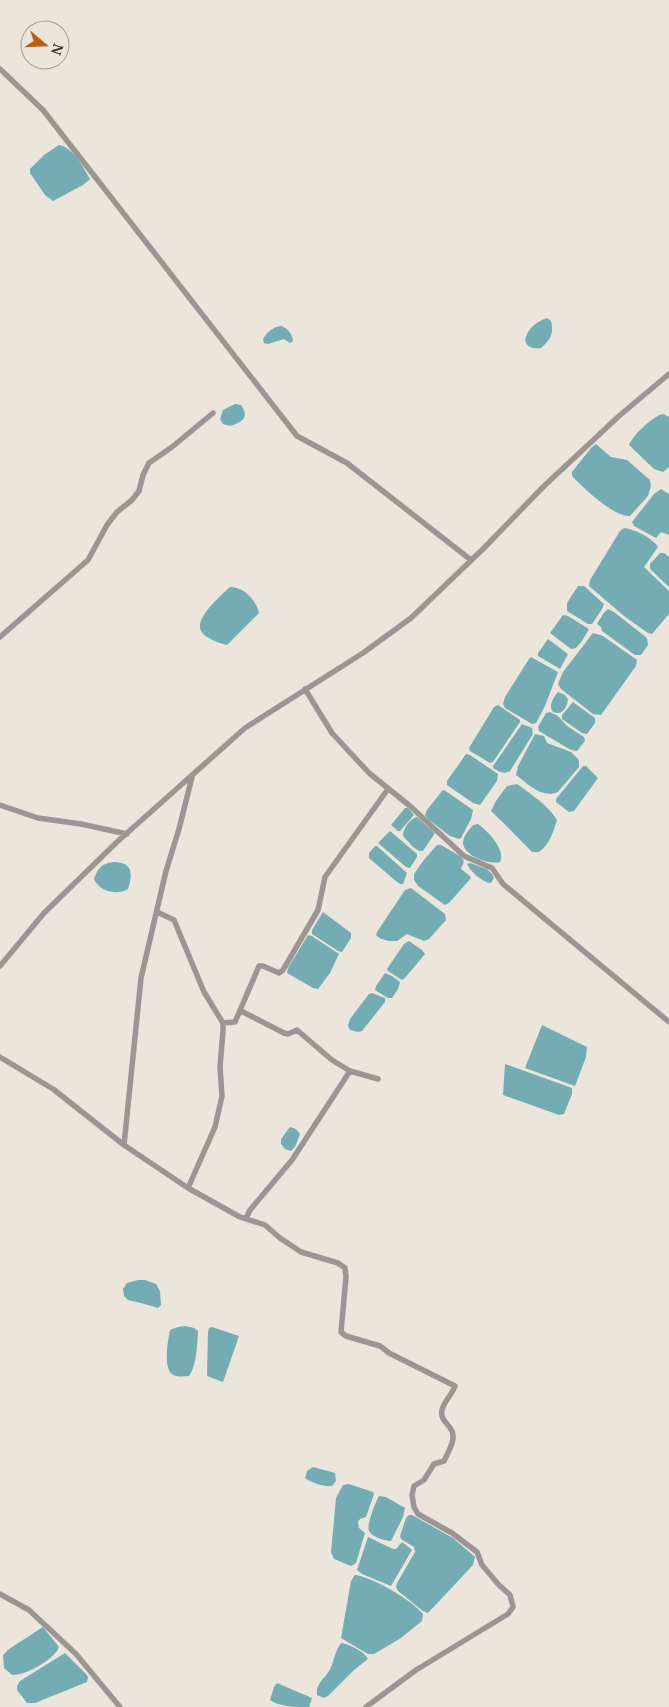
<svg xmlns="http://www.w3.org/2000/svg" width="669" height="1707" viewBox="0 0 669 1707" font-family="'Noto Serif',serif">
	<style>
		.water { fill: #73acb3 }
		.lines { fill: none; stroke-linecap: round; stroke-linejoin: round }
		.street { stroke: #9b9694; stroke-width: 5.5 }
	</style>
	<rect width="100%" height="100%" fill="#ebe5dc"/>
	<path class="water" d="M 59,145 C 74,148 83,167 90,179 L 83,185 L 53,201 L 45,195 L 30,173 L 30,169 L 44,155 Z
		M 547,318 L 551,321 C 554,334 551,339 541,348 C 534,349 527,348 525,340 C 528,328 536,322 547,318 Z
		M 281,326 C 288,328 292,334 293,341 L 290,343 L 284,339 L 268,344 L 264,343 L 263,339 C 267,332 273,327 281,326 Z
		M 235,404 L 241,405 C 250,418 242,422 230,426 L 223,424 L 220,419 L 223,410 Z
		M 663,414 L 669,417 L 669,467 L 663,472 L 654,469 L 629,445 C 632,436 653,416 663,414 Z
		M 596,444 L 611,457 L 627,460 L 650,480 L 651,486 L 648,496 L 630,516 C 614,517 583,488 572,476 L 572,472 L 591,448 Z
		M 661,489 L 669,494 L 669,535 L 661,532 L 656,538 L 634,526 L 632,522 L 654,494 Z
		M 624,528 C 634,529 653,538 658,547 L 644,567 L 669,591 L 669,614 L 652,634 L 648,633 L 624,616 L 589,586 L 590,580 L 620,531 Z
		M 660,553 L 664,553 L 669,557 L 669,587 L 650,569 L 650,564 Z
		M 578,586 L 584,586 L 604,604 L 602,609 L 592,624 L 588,624 L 567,611 L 567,603 Z
		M 230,587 C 244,587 256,600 259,613 L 227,645 C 218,643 198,636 200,625 C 201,613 222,594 230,587 Z
		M 608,609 L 614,612 L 647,638 L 648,645 L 641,655 L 635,655 L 602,631 L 601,627 L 597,624 L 603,614 Z
		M 563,615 L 568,616 L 589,629 L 582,641 L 576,648 L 571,649 L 550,633 Z
		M 593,633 L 603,636 L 637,660 L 636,666 L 601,715 L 593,714 L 561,689 L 558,684 L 563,672 Z
		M 548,639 L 568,654 L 560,669 L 538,656 L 538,653 Z
		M 531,657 L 558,672 L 545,706 L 536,723 L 532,724 L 505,708 L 503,704 L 505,697 L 529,659 Z
		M 558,692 L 565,695 L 568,699 C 567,708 562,716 553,712 C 548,706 553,698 558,692 Z
		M 573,702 L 595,718 L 595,723 L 587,734 L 582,733 L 562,719 L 562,715 Z
		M 498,705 L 520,720 L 520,722 L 493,762 L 490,763 L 470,751 L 469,748 L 494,707 Z
		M 550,712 L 558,716 L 567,726 L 584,737 L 585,741 L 577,751 L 571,750 L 539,731 L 538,727 L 546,713 Z
		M 522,724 L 532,728 L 533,734 L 510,771 C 504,775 498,771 493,768 L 493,766 Z
		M 535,734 L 544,736 L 547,743 L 571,752 L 579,760 L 579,767 L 558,792 C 542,799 528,784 516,775 L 518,766 Z
		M 466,754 L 470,755 L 498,774 L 497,781 L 480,805 L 473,803 L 447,785 L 447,781 Z
		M 583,766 L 586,766 L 598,778 L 574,811 L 569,812 L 556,802 L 556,799 Z
		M 517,784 L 520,786 C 533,796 549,806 557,820 C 553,832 550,844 539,852 L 532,852 C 518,838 505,824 491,811 L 496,801 L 507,786 Z
		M 444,790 L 473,810 L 471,819 L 461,838 L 459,839 L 450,836 L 428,819 L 425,815 L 427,810 L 442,791 Z
		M 405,808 L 408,808 L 414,815 L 400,831 L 398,831 L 391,825 Z
		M 417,817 L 435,833 L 423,851 C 415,852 409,842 403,836 C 403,828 410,819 417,817 Z
		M 478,824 C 488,831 506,850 500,862 C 489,865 464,856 463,843 C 463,836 469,830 473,825 Z
		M 390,831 L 417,854 L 417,857 L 410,868 L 406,867 L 378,843 Z
		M 437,845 L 441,845 L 460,856 L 464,861 L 461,869 L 470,876 L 471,878 L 449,903 L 445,905 L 418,886 L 414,880 L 414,874 L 423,861 Z
		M 375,846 L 377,846 L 407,873 L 403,884 L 400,884 L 397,882 L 369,858 L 369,853 Z
		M 113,862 C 133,862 133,874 128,889 C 116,896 99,891 94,879 C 98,868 101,864 113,862 Z
		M 470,863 L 487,869 L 492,874 L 494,878 L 491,883 C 483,883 470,871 467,864 Z
		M 411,888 L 445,914 L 446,920 L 429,939 L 424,941 L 407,934 L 397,941 C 389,941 382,941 376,935 L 377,932 L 405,890 Z
		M 323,912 L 351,933 L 351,938 L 342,952 L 338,951 L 312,934 L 312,930 Z
		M 308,935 L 312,936 L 339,954 L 330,973 L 318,989 L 313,988 L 287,973 L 288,968 Z
		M 409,941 L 422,950 L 425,954 L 405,978 L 402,980 L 388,971 L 387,969 L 404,944 Z
		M 385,973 L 392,976 L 400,982 L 398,989 L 392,998 L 388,998 L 375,990 L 376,986 Z
		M 372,993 L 385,998 L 385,1002 L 362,1031 L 358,1032 L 350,1030 L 348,1026 L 350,1019 L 369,994 Z
		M 542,1025 L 587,1047 L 586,1057 L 575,1086 L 525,1068 Z
		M 505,1064 L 572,1088 L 572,1094 L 564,1114 L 559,1115 L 503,1095 Z
		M 290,1127 L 296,1129 L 300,1134 L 295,1147 L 291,1151 L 285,1149 L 281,1144 L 281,1139 Z
		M 138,1280 L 145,1280 L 156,1284 L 160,1291 L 161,1305 L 158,1308 L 141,1303 L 128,1300 L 124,1296 L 123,1289 L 127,1283 Z
		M 185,1326 L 194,1328 L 198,1331 C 197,1345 197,1365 189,1376 C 184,1376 177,1378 172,1374 C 163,1368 168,1340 170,1330 L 178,1327 Z
		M 212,1327 L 239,1336 L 223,1382 L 207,1376 L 208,1332 L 209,1328 Z
		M 313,1467 L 335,1473 L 336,1481 L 332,1486 C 324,1487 312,1483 305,1478 L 307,1471 Z
		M 349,1484 L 373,1492 L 374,1494 L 366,1517 L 360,1519 L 358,1522 L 359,1528 L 365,1533 L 356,1563 L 351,1566 L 334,1559 L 331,1552 L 336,1498 L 343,1485 Z
		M 379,1496 L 386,1497 L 405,1508 L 403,1517 L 391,1541 C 385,1541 372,1537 369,1531 C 366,1526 376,1501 379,1496 Z
		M 409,1515 L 412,1515 L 453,1538 L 475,1557 L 473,1565 L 428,1613 L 423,1611 L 398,1591 L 396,1587 L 397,1583 L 415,1552 L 414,1547 L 401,1539 L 400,1536 L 406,1518 Z
		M 368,1537 L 393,1549 L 396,1549 L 402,1542 L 412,1550 L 391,1586 L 362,1574 L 357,1570 Z
		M 355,1575 C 372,1577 412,1600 423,1614 L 422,1621 L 401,1638 L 374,1654 L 368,1654 L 341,1638 L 351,1581 Z
		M 43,1627 L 59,1647 C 55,1659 25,1676 12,1675 L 4,1668 L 3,1655 L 9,1649 Z
		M 341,1643 C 349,1644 364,1651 368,1659 L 354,1670 L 328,1696 L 324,1698 L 317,1695 C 316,1684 322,1681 327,1674 C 334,1665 334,1652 341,1643 Z
		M 65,1653 L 86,1674 L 88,1677 L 87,1682 L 35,1703 L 27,1703 L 17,1690 L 17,1686 L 20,1681 Z
		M 277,1683 L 312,1698 L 309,1707 C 296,1707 279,1707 270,1700 L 274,1687 Z"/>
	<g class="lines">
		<path class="street" d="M 0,69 L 43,110 L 297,436 L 347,463 L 471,560
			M 0,637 L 88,560 L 107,525 L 117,512 L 132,500 L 139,491 L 143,475 L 149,463 L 172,447 L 213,413
			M 305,689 L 332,733 L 369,773 L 410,806 L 464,856 L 492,868 L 503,884 L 669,1022
			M 0,805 L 38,818 L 81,824 L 127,834
			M 157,912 L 174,920 L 204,992 L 223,1023 L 223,1031 L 220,1067 L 222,1096 L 215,1127 L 188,1188
			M 0,966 L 44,913 L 117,842 L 245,728 L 363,653 L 411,618 L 484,548 L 543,487 L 619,416 L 669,374
			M 241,1011 L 284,1033 L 288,1034 L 297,1030 L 332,1060 L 350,1071 L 378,1079
			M 223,1023 L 235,1022 L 259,966 L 263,966 L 279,973 L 283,970 L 318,910 L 325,877 L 388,789
			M 0,1057 L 53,1089 L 124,1145 L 188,1188 L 240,1217 L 265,1225 L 280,1238 L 301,1252 L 338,1263 L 345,1268 L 346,1277 L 341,1332 L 346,1336 L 380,1346 L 389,1353 L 455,1386 C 452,1395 444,1401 442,1410 C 440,1420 448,1423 452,1431 C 456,1440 448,1452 444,1461 L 434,1464 L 424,1480 L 414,1486 L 412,1495 L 414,1507 L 418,1514 L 452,1533 L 477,1552 L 482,1565 L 499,1585 L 510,1595 L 513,1607 L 508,1614 L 416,1670 L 366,1707
			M 124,1145 L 141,978 L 166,871 L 179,829 L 192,777
			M 246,1218 L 250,1210 L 292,1160 L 350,1071
			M 0,1594 L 29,1610 L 76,1654 L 120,1707"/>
	</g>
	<g transform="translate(45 45) rotate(109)"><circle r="24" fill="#ebe5dc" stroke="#a49f98"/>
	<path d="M0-4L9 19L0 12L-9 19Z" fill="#bc5e11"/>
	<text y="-8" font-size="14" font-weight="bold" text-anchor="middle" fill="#393633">N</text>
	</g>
</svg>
